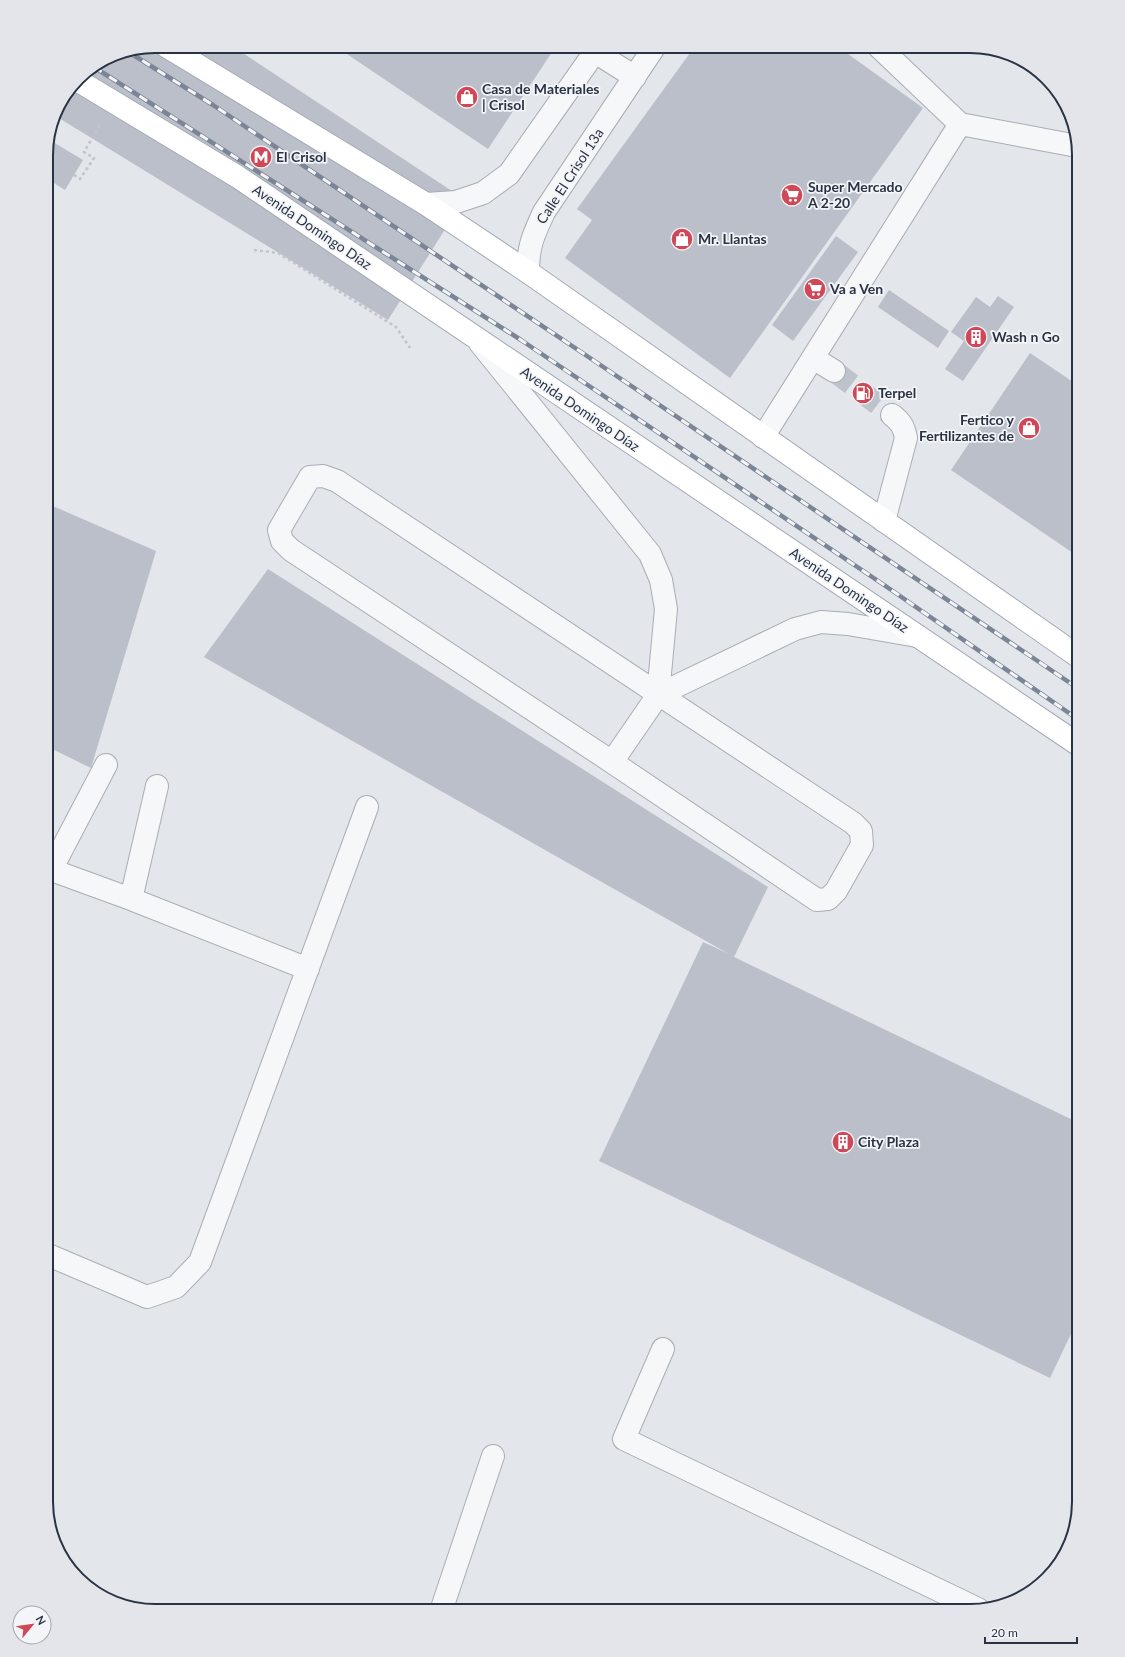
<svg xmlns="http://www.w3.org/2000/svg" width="1125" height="1657" viewBox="0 0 1125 1657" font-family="Lato,sans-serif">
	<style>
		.building { fill: #babfc9 }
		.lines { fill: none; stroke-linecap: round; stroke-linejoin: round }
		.minor-tunnel { stroke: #bec2ca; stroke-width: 22; stroke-dasharray: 22 11; stroke-linecap: butt }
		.minor-casing { stroke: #a8adb6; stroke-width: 24 }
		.major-casing { stroke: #a2aab7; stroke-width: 24 }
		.path { stroke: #c1c4ca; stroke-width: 2.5; stroke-dasharray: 3 3; stroke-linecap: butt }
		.minor { stroke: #f6f7f9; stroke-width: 22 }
		.major { stroke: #fff; stroke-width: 22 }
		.rail-casing { stroke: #7c8595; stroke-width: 4.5 }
		.rail { stroke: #f3f5f8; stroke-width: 3; stroke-dasharray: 9; stroke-linecap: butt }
		.labels { text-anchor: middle; stroke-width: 3.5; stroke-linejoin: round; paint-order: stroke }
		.poi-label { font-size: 14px; font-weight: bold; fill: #2a3344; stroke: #f3f5f8; text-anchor: start }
		.street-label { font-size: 14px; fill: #2a3344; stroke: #f3f5f8 }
		.rim { fill: none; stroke: #2a3344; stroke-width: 2 }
	</style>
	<rect width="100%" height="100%" fill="#e3e6eb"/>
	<path class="building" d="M 155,46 L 232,46 L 464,199 L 388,320 L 54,115 L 78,78 L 113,54 Z
		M 335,46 L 556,46 L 488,149 Z
		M 695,46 L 837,46 L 923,108 L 730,378 L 565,258 L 592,220 L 577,209 Z
		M 48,139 L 83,160 L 65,190 L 46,178 L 46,148 Z
		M 836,236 L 858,252 L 793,341 L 772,325 Z
		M 889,290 L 949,331 L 938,348 L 878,307 Z
		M 998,296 L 1014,307 L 963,381 L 945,369 L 964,341 L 951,332 L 976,297 L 990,307 Z
		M 1030,353 L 1079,386 L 1079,557 L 951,470 Z
		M 46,503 L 156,551 L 91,768 L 46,746 Z
		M 268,569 L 768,887 L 734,957 L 1079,1123 L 1079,1317 L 1050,1378 L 599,1161 L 703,942 L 729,954 L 204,657 Z"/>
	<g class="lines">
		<path class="minor-tunnel" d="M 834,371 L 892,415"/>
		<g class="minor-casing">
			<path id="minor" d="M 878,46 L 960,124 L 1077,146
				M 595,52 L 635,77
				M 426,204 L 456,202 L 483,193 L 509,174 L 599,46
				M 528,272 C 528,246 533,236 544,212 L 655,46
				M 480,343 L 650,554 L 661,580 L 666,609 L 658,695
				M 813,358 L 834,371
				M 763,437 L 960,124
				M 323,476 L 337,481 L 853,823 L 861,831 L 862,845 L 836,891 L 828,899 L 817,900 L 612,762 L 291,550 L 282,541 L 279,530 L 310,477 Z
				M 884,521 L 906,438 C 904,427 901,422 892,415
				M 612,762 L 658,695 L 795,629 L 821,622 L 848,624 L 917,636
				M 46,868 L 131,899 L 308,969
				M 51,870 L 106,765
				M 131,899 L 157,786
				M 46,1254 L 147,1297 L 176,1287 L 200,1262 L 367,807
				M 663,1349 L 624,1439 L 978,1609
				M 441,1611 L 493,1456"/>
		</g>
		<g class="major-casing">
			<path id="major" d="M 166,46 L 426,204 L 528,272 L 1079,657
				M 77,80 L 238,177 L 1079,745"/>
		</g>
		<path class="path" d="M 74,175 L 80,179 L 94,158 L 84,152 L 100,125
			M 254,250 L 278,253 L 396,327 L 410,348"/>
		<use href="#minor" class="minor"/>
		<use href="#major" class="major"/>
		<g class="rail-casing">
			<path id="rail" d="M 127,51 L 213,105 L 593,360 L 1079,689
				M 94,67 L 521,340 L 887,587 L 1079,720"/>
		</g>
		<use href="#rail" class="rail"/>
	</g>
	<defs>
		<g id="shop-disc" transform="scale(1.15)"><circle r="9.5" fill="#d04857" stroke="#f3f5f8"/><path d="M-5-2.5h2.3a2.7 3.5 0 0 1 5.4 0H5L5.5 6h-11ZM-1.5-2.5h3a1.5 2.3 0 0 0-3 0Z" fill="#fff"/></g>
		<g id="metro-disc" transform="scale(1.15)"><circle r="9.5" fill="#d04857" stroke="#f3f5f8"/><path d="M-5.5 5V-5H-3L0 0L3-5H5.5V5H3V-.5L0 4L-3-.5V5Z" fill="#fff"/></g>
		<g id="supermarket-disc" transform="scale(1.15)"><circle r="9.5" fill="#d04857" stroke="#f3f5f8"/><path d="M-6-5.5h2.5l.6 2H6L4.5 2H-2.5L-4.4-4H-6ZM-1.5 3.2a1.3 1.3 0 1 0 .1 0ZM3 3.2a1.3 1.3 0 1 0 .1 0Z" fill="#fff"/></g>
		<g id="building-disc" transform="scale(1.15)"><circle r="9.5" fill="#d04857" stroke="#f3f5f8"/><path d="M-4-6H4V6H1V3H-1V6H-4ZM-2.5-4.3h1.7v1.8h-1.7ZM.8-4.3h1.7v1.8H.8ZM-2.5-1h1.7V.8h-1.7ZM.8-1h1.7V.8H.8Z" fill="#fff"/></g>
		<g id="fuel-disc" transform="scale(1.15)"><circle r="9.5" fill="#d04857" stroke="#f3f5f8"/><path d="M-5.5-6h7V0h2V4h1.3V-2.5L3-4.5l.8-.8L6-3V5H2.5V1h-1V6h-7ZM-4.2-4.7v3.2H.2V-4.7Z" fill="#fff"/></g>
	</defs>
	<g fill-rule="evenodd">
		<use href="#shop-disc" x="467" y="97"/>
		<use href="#metro-disc" x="261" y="157"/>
		<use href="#supermarket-disc" x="792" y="195"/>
		<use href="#shop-disc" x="682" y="239"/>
		<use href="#supermarket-disc" x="815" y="289"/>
		<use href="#building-disc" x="976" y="337"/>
		<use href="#fuel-disc" x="863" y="393"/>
		<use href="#shop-disc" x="1029" y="428"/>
		<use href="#building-disc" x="843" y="1142"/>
	</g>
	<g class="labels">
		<g class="poi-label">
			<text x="482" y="94">Casa de Materiales<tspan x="482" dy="16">| Crisol</tspan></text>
			<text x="276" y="162">El Crisol</text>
			<text x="808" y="192">Super Mercado<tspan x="808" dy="16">A 2-20</tspan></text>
			<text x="698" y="244">Mr. Llantas</text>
			<text x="830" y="294">Va a Ven</text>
			<text x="992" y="342">Wash n Go</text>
			<text x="878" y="398">Terpel</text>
			<text x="1014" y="425" text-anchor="end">Fertico y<tspan x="1014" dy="16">Fertilizantes de</tspan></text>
			<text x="858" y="1147">City Plaza</text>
		</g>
		<g class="street-label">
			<text transform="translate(570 176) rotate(-57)" y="5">Calle El Crisol 13a</text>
			<text transform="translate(312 227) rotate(34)" y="5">Avenida Domingo Díaz</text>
			<text transform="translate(580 409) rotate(34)" y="5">Avenida Domingo Díaz</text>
			<text transform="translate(849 590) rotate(34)" y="5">Avenida Domingo Díaz</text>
		</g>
	</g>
	<path d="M0 0H1125V1657H0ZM155 53H970A102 102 0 0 1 1072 155V1502A102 102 0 0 1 970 1604H155A102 102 0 0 1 53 1502V155A102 102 0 0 1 155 53Z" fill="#e3e5ea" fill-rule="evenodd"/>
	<path class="rim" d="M155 53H970A102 102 0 0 1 1072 155V1502A102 102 0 0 1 970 1604H155A102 102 0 0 1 53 1502V155A102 102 0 0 1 155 53Z"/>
	<g transform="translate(32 1625) rotate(61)"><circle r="19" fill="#f3f5f8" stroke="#a3a7b0"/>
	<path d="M0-3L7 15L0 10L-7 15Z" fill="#d04857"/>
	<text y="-6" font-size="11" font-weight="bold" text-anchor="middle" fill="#2a3344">N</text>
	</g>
	<path d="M985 1637v6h92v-6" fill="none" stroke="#2a3344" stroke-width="2"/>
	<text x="991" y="1637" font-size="12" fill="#2a3344" stroke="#f3f5f8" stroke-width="3" paint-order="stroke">20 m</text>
</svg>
